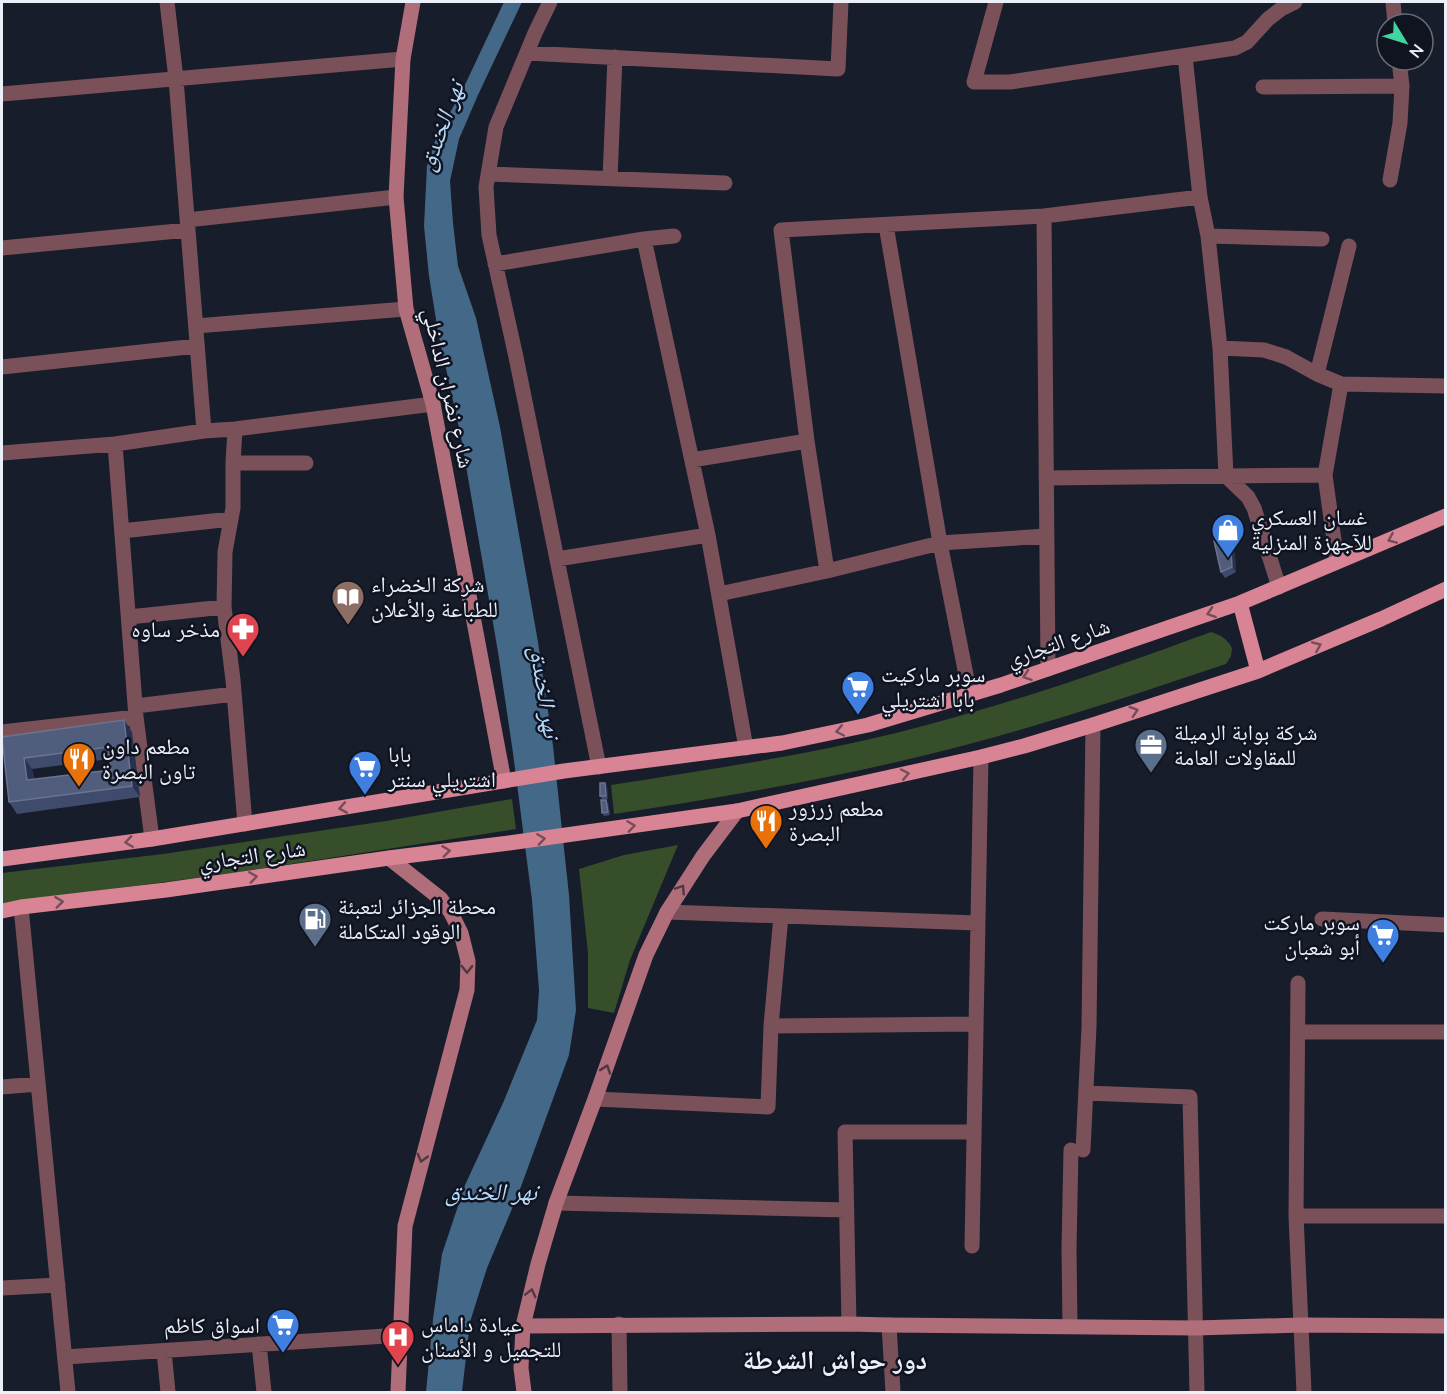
<svg xmlns="http://www.w3.org/2000/svg" width="1447" height="1394" viewBox="0 0 1447 1394" font-family="Mulish,'Noto Naskh Arabic',sans-serif">
	<style>
		.green { fill: #364e2a }
		.water { fill: #446887 }
		.lines { fill: none; stroke-linecap: round; stroke-linejoin: round }
		.street { stroke: #7b5159; stroke-width: 15 }
		.secondary { stroke: #b06e7a; stroke-width: 15 }
		.primary { stroke: #d98494; stroke-width: 15 }
		.wall { fill: #3f4b6d; fill-rule: evenodd }
		.shaded-wall { fill: #28314d }
		.building { fill: #515d7c; stroke: #6a7490; stroke-width: 1.5; fill-rule: evenodd }
		.oneway { stroke: #744c5a }
		.oneway2 { stroke: #503845 }
		.labels { text-anchor: middle; stroke-width: 5; stroke-linejoin: round; paint-order: stroke }
		.street-label { font-size: 22px; fill: #ebeff8; stroke: #101421 }
		.poi-label { font-size: 22px; fill: #ebeff8; stroke: #101421; text-anchor: start }
		.water-label { font-size: 24px; font-style: italic; fill: #b7d9f9; stroke: #101421 }
		.quarter-label { font-size: 26px; font-weight: bold; fill: #ebeff8; stroke: #101421 }
	</style>
	<rect width="100%" height="100%" fill="#181d2b"/>
	<path class="green" d="M 1211,632 C 1221,635 1227,639 1232,648 L 1231,656 L 1226,664 C 1125,698 1025,731 922,756 C 820,781 717,798 614,814 L 611,785 C 706,770 802,756 896,733 C 1004,706 1108,670 1211,632 Z
		M 512,799 L 516,829 L 239,872 L 2,904 L 2,873 L 163,854 L 386,821 Z
		M 678,845 L 630,960 L 614,1013 L 588,1008 L 588,953 L 579,869 L 624,855 Z"/>
	<path class="water" d="M 504,2 L 522,2 L 478,95 L 459,139 L 450,181 L 453,223 L 458,266 L 476,318 L 500,427 L 538,642 L 553,746 L 569,895 L 576,1010 L 569,1055 L 519,1192 L 487,1268 L 470,1322 L 462,1392 L 426,1392 L 433,1319 L 442,1254 L 465,1185 L 503,1103 L 537,1020 L 539,990 L 532,900 L 513,753 L 498,652 L 461,437 L 438,332 L 429,276 L 424,226 L 427,166 L 436,138 L 463,89 Z"/>
	<g class="lines">
		<path class="street" d="M 167,2 L 176,79 L 204,431
			M 550,2 L 535,33 L 496,127 L 486,187 L 489,235 L 516,357 L 599,767
			M 996,2 L 974,82 L 1010,82 L 1235,48 L 1247,42 L 1268,19 L 1281,9 L 1295,2
			M 1393,2 L 1395,24
			M 527,53 L 838,69 L 841,2
			M 1185,56 L 1200,197 L 1208,236 L 1220,348 L 1226,476 L 1248,497 L 1254,508 L 1279,587
			M 1263,87 L 1402,86
			M 2,94 L 403,59
			M 488,174 L 725,183
			M 610,179 L 615,57
			M 1390,180 L 1400,123 L 1402,86 L 1399,60
			M 1044,216 L 1048,669
			M 187,220 L 396,197
			M 886,225 L 940,543 L 970,695
			M 1208,236 L 1322,239
			M 644,239 L 708,535 L 746,748
			M 2,248 L 188,230
			M 495,264 L 644,239 L 674,236
			M 196,326 L 406,309
			M 1220,348 L 1264,350 L 1286,357 L 1317,374 L 1341,384 L 1446,386
			M 2,367 L 197,346
			M 1317,374 L 1349,246
			M 235,429 L 233,463 L 233,508 L 225,552 L 224,607 L 233,680 L 245,824
			M 115,444 L 136,717 L 152,839
			M 2,453 L 115,444 L 204,431 L 235,429 L 433,404
			M 692,460 L 807,441
			M 233,463 L 306,463
			M 1046,478 L 1325,475
			M 122,531 L 231,519
			M 557,559 L 708,535
			M 1337,562 L 1325,475 L 1341,384
			M 827,571 L 807,441 L 781,230 L 1044,216 L 1200,197
			M 719,594 L 827,571 L 940,543 L 1047,536
			M 129,617 L 224,607
			M 136,706 L 234,694
			M 2,732 L 136,717
			M 21,907 L 68,1392
			M 667,912 L 978,923
			M 1322,919 L 1446,925
			M 1298,983 L 1296,1216 L 1304,1392
			M 771,1026 L 976,1024
			M 1298,1032 L 1446,1032
			M 2,1087 L 38,1084
			M 1086,1093 L 1190,1097 L 1197,1392
			M 595,1099 L 768,1107 L 771,1026 L 781,916
			M 1083,1150 L 1089,1027 L 1093,725
			M 556,1203 L 847,1210
			M 1296,1216 L 1446,1216
			M 972,1246 L 981,757
			M 2,1288 L 58,1285
			M 619,1324 L 620,1392
			M 849,1324 L 845,1132 L 974,1132
			M 889,1325 L 893,1392
			M 1070,1326 L 1069,1248 L 1071,1150
			M 259,1344 L 264,1392
			M 164,1351 L 168,1392
			M 65,1357 L 401,1335"/>
		<path class="secondary" d="M 413,2 L 403,59 L 396,197 L 406,309 L 433,404 L 504,781
			M 389,858 L 441,899 L 451,913 L 461,933 L 468,961 L 467,990 L 405,1226 L 398,1392
			M 523,1326 L 849,1324 L 889,1325 L 1196,1328 L 1301,1325 L 1446,1326
			M 524,1392 L 521,1368 L 523,1326 L 538,1264 L 556,1203 L 595,1099 L 646,955 L 667,912 L 703,856 L 737,811"/>
		<path class="primary" d="M 1240,603 L 1258,671
			M 2,859 L 152,839 L 564,771 L 782,743 L 868,725 L 1001,685 L 1240,603 L 1446,516
			M 2,911 L 21,907 L 166,890 L 389,858 L 509,843 L 737,811 L 981,757 L 1024,746 L 1093,725 L 1258,671 L 1381,619 L 1446,589"/>
	</g>
	<path class="wall" d="M 1234,540 L 1236,572 L 1225,578 L 1221,572 Z
		M 124,720 L 132,732 L 140,797 L 17,814 L 9,802 L 2,740 ZM 109,759 L 111,770 L 34,779 L 32,769 Z
		M 607,786 L 608,799 L 602,799 L 600,796 Z
		M 608,802 L 610,815 L 604,816 L 602,813 Z"/>
	<path class="shaded-wall" d="M 1230,534 L 1234,540 L 1236,572 L 1232,567 Z
		M 124,720 L 132,732 L 140,797 L 132,786 Z
		M 24,758 L 32,769 L 35,792 L 27,780 Z
		M 605,783 L 607,786 L 608,799 L 606,796 Z
		M 606,800 L 608,802 L 610,815 L 608,812 Z"/>
	<path class="building" d="M 1230,534 L 1232,567 L 1221,572 L 1214,541 Z
		M 124,720 L 132,786 L 9,802 L 2,737 ZM 108,747 L 111,770 L 27,780 L 24,758 Z
		M 600,783 L 605,783 L 606,796 L 600,796 Z
		M 601,800 L 606,800 L 608,812 L 602,813 Z"/>
	<defs><path id="oneway-chevron" d="M-2-3.5L2.5 0L-2 3.5" fill="none" stroke-width="1.6" stroke-linecap="round" stroke-linejoin="round" transform="scale(1.5)"/></defs>
	<g class="oneway">
		<use href="#oneway-chevron" transform="translate(1392 539) rotate(157)"/>
		<use href="#oneway-chevron" transform="translate(1211 613) rotate(161)"/>
		<use href="#oneway-chevron" transform="translate(1317 646) rotate(-23)"/>
		<use href="#oneway-chevron" transform="translate(1027 676) rotate(161)"/>
		<use href="#oneway-chevron" transform="translate(1134 711) rotate(-18)"/>
		<use href="#oneway-chevron" transform="translate(840 731) rotate(168)"/>
		<use href="#oneway-chevron" transform="translate(905 774) rotate(-12)"/>
		<use href="#oneway-chevron" transform="translate(343 808) rotate(170)"/>
		<use href="#oneway-chevron" transform="translate(631 826) rotate(-8)"/>
		<use href="#oneway-chevron" transform="translate(541 839) rotate(-8)"/>
		<use href="#oneway-chevron" transform="translate(129 842) rotate(172)"/>
		<use href="#oneway-chevron" transform="translate(446 851) rotate(-7)"/>
		<use href="#oneway-chevron" transform="translate(253 877) rotate(-8)"/>
		<use href="#oneway-chevron" transform="translate(59 902) rotate(-7)"/>
	</g>
	<g class="oneway2">
		<use href="#oneway-chevron" transform="translate(681 889) rotate(-57)"/>
		<use href="#oneway-chevron" transform="translate(467 969) rotate(90)"/>
		<use href="#oneway-chevron" transform="translate(606 1069) rotate(-71)"/>
		<use href="#oneway-chevron" transform="translate(422 1158) rotate(105)"/>
		<use href="#oneway-chevron" transform="translate(531 1293) rotate(-76)"/>
	</g>
	<defs>
		<g id="shop-pin" transform="scale(1.725)"><path d="M0 17L-7.5 6A9.5 9.5 0 1 1 7.5 6Z" fill="#3f7fe0" stroke="#101421"/><path d="M-5-2.5h2.3a2.7 3.5 0 0 1 5.4 0H5L5.5 6h-11ZM-1.5-2.5h3a1.5 2.3 0 0 0-3 0Z" fill="#fff"/></g>
		<g id="library-pin" transform="scale(1.725)"><path d="M0 17L-7.5 6A9.5 9.5 0 1 1 7.5 6Z" fill="#8d6e63" stroke="#101421"/><path d="M-6-4Q-3-5.5-.7-3.5V5Q-3 3-6 4ZM6-4Q3-5.5 .7-3.5V5Q3 3 6 4Z" fill="#fff"/></g>
		<g id="pharmacy-pin" transform="scale(1.725)"><path d="M0 17L-7.5 6A9.5 9.5 0 1 1 7.5 6Z" fill="#e0444e" stroke="#101421"/><path d="M-2-6h4v4h4v4h-4v4h-4v-4h-4v-4h4Z" fill="#fff"/></g>
		<g id="supermarket-pin" transform="scale(1.725)"><path d="M0 17L-7.5 6A9.5 9.5 0 1 1 7.5 6Z" fill="#3f7fe0" stroke="#101421"/><path d="M-6-5.5h2.5l.6 2H6L4.5 2H-2.5L-4.4-4H-6ZM-1.5 3.2a1.3 1.3 0 1 0 .1 0ZM3 3.2a1.3 1.3 0 1 0 .1 0Z" fill="#fff"/></g>
		<g id="office-pin" transform="scale(1.725)"><path d="M0 17L-7.5 6A9.5 9.5 0 1 1 7.5 6Z" fill="#5c6f8a" stroke="#101421"/><path d="M-6-3h4V-5.5h4V-3h4V5H-6ZM-1-4.5V-3h2v-1.5ZM-6 0V1H6V0Z" fill="#fff"/></g>
		<g id="restaurant-pin" transform="scale(1.725)"><path d="M0 17L-7.5 6A9.5 9.5 0 1 1 7.5 6Z" fill="#e8710a" stroke="#101421"/><path d="M-5-6h1v4h1v-4h1v4h1v-4h1v5L-1.5 .5V6h-2V.5L-5-1ZM5-6V6H3V1.5H1.5Q1.5-4 5-6Z" fill="#fff"/></g>
		<g id="fuel-pin" transform="scale(1.725)"><path d="M0 17L-7.5 6A9.5 9.5 0 1 1 7.5 6Z" fill="#5c6f8a" stroke="#101421"/><path d="M-5.5-6h7V0h2V4h1.3V-2.5L3-4.5l.8-.8L6-3V5H2.5V1h-1V6h-7ZM-4.2-4.7v3.2H.2V-4.7Z" fill="#fff"/></g>
		<g id="hospital-pin" transform="scale(1.725)"><path d="M0 17L-7.5 6A9.5 9.5 0 1 1 7.5 6Z" fill="#e0444e" stroke="#101421"/><path d="M-5-5h3v3.5h4V-5h3V5h-3V1.5h-4V5h-3Z" fill="#fff"/></g>
	</defs>
	<g fill-rule="evenodd">
		<use href="#shop-pin" x="1228" y="530"/>
		<use href="#library-pin" x="348" y="597"/>
		<use href="#pharmacy-pin" x="243" y="629"/>
		<use href="#supermarket-pin" x="858" y="687"/>
		<use href="#office-pin" x="1151" y="745"/>
		<use href="#restaurant-pin" x="79" y="759"/>
		<use href="#supermarket-pin" x="365" y="767"/>
		<use href="#restaurant-pin" x="766" y="821"/>
		<use href="#fuel-pin" x="315" y="919"/>
		<use href="#supermarket-pin" x="1383" y="935"/>
		<use href="#supermarket-pin" x="283" y="1325"/>
		<use href="#hospital-pin" x="398" y="1337"/>
	</g>
	<g class="labels">
		<g class="street-label">
			<text transform="translate(449 388) rotate(77)" y="8">شارع نضران الداخلي</text>
			<text transform="translate(1058 642) rotate(-19)" y="8">شارع التجاري</text>
			<text transform="translate(252 855) rotate(-8)" y="8">شارع التجاري</text>
		</g>
		<g class="poi-label">
			<text x="1251" y="525">غسان العسكري<tspan x="1251" dy="25">للآجهزة المنزلية</tspan></text>
			<text x="371" y="592">شركة الخضراء<tspan x="371" dy="25">للطباعة والأعلان</tspan></text>
			<text x="220" y="637" text-anchor="end">مذخر ساوه</text>
			<text x="881" y="682">سوبر ماركيت<tspan x="881" dy="25">بابا اشتريلي</tspan></text>
			<text x="1174" y="740">شركة بوابة الرميلة<tspan x="1174" dy="25">للمقاولات العامة</tspan></text>
			<text x="102" y="754">مطعم داون<tspan x="102" dy="25">تاون البصرة</tspan></text>
			<text x="388" y="762">بابا<tspan x="388" dy="25">اشتريلي سنتر</tspan></text>
			<text x="789" y="816">مطعم زرزور<tspan x="789" dy="25">البصرة</tspan></text>
			<text x="338" y="914">محطة الجزائر لتعبئة<tspan x="338" dy="25">الوقود المتكاملة</tspan></text>
			<text x="1360" y="930" text-anchor="end">سوبر ماركت<tspan x="1360" dy="25">أبو شعبان</tspan></text>
			<text x="421" y="1332">عيادة داماس<tspan x="421" dy="25">للتجميل و الأسنان</tspan></text>
			<text x="260" y="1333" text-anchor="end">اسواق كاظم</text>
		</g>
		<g class="water-label">
			<text transform="translate(441 126) rotate(-70)" y="8">نهر الخندق</text>
			<text transform="translate(545 692) rotate(81)" y="8">نهر الخندق</text>
			<text x="491" y="1200">نهر الخندق</text>
		</g>
		<g class="quarter-label">
			<text x="835" y="1369">دور حواش الشرطة</text>
		</g>
	</g>
	<rect width="1447" height="1394" fill="none" stroke="#ebeff8" stroke-width="6"/>
	<g transform="translate(1405 42) rotate(128)"><circle r="28" fill="#101421" stroke="#686c77" stroke-width="1.5"/>
	<path d="M0-4.5L10 22L0 15L-10 22Z" fill="#41d4a1"/>
	<text y="-9" font-size="16" font-weight="bold" text-anchor="middle" fill="#ebeff8">N</text>
	</g>
</svg>
